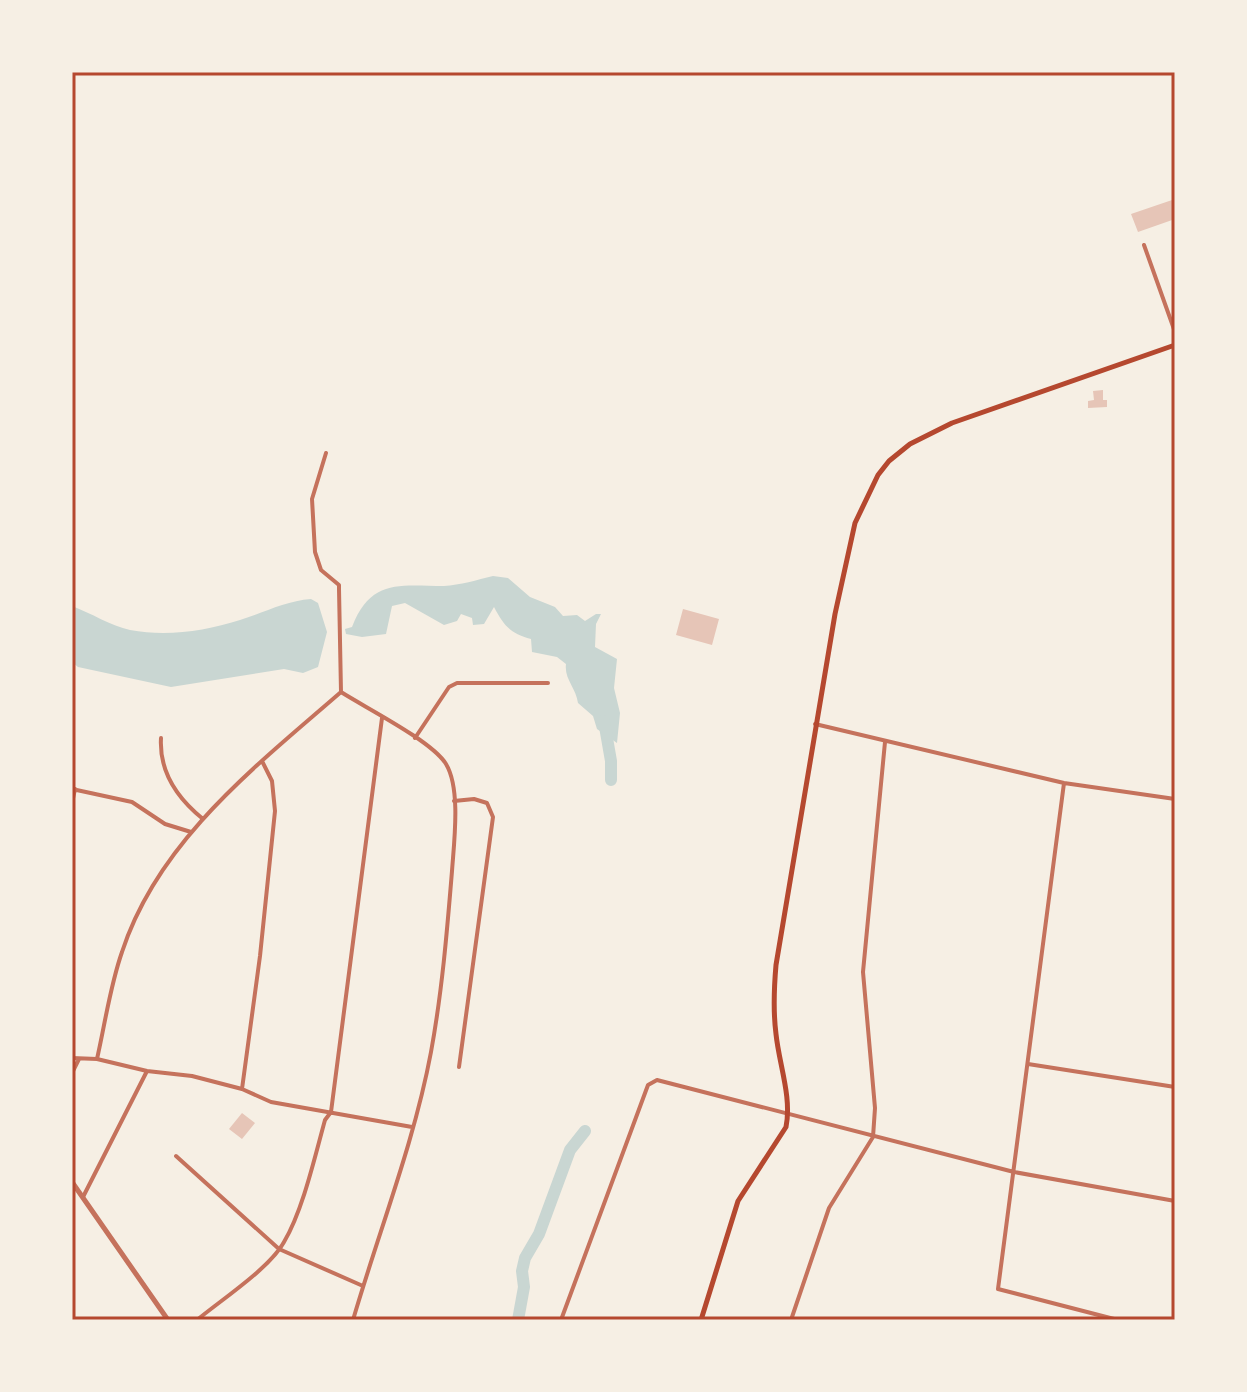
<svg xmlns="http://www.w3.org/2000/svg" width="1247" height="1392" viewBox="0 0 1247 1392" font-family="'DejaVu Sans',sans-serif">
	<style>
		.water { fill: #c9d6d2 }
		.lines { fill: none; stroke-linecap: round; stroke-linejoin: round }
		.river { stroke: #c9d6d2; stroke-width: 12 }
		.building { fill: #e6c5b7 }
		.minor { stroke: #c5725c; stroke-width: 4 }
		.tertiary { stroke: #c5725c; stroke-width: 5 }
		.secondary { stroke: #b5482f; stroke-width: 5 }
		.neatline { fill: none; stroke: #b5482f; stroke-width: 3 }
	</style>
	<rect width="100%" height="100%" fill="#f6efe4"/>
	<path class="water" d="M 493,576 L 508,578 L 530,597 L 555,607 L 563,616 L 577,615 L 585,621 L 596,614 L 601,614 L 596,624 L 595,647 L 617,659 L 614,688 L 620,713 L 617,743 L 597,729 L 593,716 L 578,703 C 576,688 564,679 566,664 L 557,657 L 532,652 L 531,639 C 511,634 504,626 494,607 L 484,624 L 473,625 L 472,618 L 461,614 L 457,621 L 444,625 L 405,603 L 392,606 L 386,634 L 362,637 L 346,634 L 345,629 L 352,627 C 371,578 400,586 444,586 C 460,585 477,580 493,576 Z
		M 311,599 L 318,603 L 327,632 L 318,667 L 303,673 L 284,669 L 171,687 L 78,667 L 72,662 L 72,606 C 91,613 111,626 130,630 C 167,637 205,631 240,620 C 265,612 286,601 311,599 Z"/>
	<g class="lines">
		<path class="river" d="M 604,721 L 611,761 L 611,780
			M 518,1320 L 524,1287 L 522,1271 L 525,1258 L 539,1234 L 570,1150 L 585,1131"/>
	</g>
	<path class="building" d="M 1175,199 L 1175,219 L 1138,232 L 1131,214 Z
		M 1103,390 L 1103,400 L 1107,400 L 1107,407 L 1088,408 L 1088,401 L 1094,400 L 1093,391 Z
		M 683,609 L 719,619 L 712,645 L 676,635 Z
		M 242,1113 L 255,1123 L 242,1139 L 229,1129 Z"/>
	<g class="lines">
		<path class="minor" d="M 1144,245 L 1175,332
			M 326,453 L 312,499 L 315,552 L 321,570 L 339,585 L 339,589 L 341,692
			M 341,692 C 366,708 432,741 446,764 C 461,789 454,842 452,871 C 447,932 442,992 431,1052 C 414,1143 379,1231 353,1320
			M 815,724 L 1064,783 L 1175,799
			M 161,738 C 159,772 177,798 203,819
			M 415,738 L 449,687 L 457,683 L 548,683
			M 1064,783 L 998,1289 L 1118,1320
			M 72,789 L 132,802 L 165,824 L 191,832
			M 454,801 L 474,799 L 487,803 L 493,817 L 459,1067
			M 72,803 L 75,789
			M 72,1058 L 97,1059 L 147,1071 L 192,1076 L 242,1089 L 271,1102 L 412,1127
			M 97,1059 C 105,1024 110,986 122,952 C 158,841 256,766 341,692
			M 1028,1064 L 1175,1087
			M 72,1073 L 79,1059
			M 242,1089 L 260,956 L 275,811 L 272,781 L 262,761
			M 176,1156 L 279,1249 L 363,1286
			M 83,1197 L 147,1071
			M 197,1320 C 221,1300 270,1268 284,1242 C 303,1210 315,1156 325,1120 L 331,1112 L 382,718
			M 561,1320 L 648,1085 L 657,1080 L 1014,1172 L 1175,1201
			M 791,1320 L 829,1208 L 873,1137 L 875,1108 L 863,972 L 885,742"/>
		<path class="tertiary" d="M 72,1182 L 168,1320"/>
		<path class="secondary" d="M 701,1320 L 738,1201 L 786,1127 C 792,1097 779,1064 776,1034 C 773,1011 774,988 776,965 L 835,614 L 855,523 L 878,475 L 889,461 L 910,444 L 952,423 L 1175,345"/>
	</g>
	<rect width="1247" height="1392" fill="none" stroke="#f6efe4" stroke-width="148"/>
	<rect x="74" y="74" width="1099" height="1244" class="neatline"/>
</svg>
